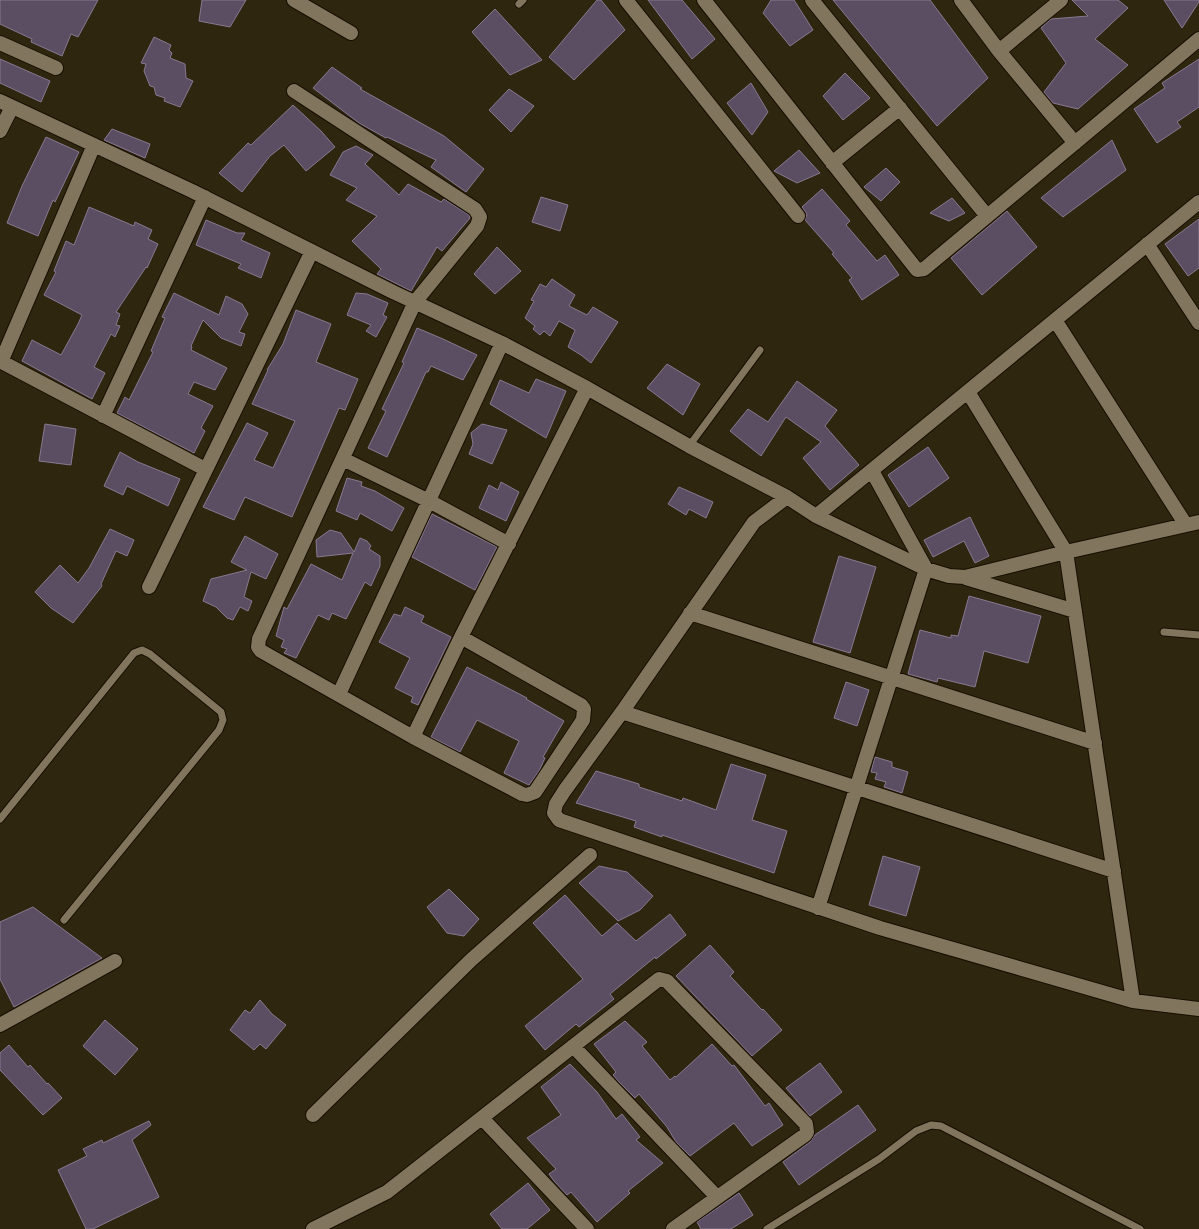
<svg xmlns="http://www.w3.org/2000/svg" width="1199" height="1229" viewBox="0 0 1199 1229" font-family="Ubuntu,sans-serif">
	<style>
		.building { fill: #5b4d62; stroke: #887991 }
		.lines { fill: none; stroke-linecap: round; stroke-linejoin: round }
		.service-casing { stroke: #170e00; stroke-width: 9 }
		.minor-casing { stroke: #170e00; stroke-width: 16 }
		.service { stroke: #81765d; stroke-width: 7 }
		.minor { stroke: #81765d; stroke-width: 14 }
	</style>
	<rect width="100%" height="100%" fill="#2f260f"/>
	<path class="building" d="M 0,0 L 98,0 L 78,37 L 71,34 L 62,56 L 31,42 L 32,39 L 0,24 Z
		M 202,0 L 246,0 L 230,27 L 199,21 Z
		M 597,0 L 601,0 L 625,30 L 574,80 L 549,57 Z
		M 648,0 L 682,0 L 715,39 L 692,59 Z
		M 771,0 L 794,0 L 813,30 L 790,46 L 763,13 Z
		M 833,0 L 930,0 L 988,78 L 937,126 Z
		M 1072,0 L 1118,0 L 1128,8 L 1095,39 L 1128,65 L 1078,109 L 1053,103 L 1044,92 L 1066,63 L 1041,28 L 1051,19 L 1088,16 Z
		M 1164,0 L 1199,0 L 1199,2 L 1182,28 Z
		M 495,9 L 542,60 L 510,75 L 472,32 Z
		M 154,37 L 171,45 L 169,50 L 172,53 L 170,58 L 185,64 L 186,78 L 193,81 L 180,107 L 164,101 L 165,98 L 156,95 L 154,87 L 150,86 L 144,71 L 146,64 L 141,63 Z
		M 0,59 L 50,81 L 41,102 L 0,83 Z
		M 1199,59 L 1199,107 L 1177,122 L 1181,127 L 1157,143 L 1134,109 L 1165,88 L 1162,83 Z
		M 332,67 L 362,88 L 360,89 L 444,136 L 484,169 L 466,192 L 431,167 L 436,160 L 387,137 L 386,138 L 359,123 L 313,88 Z
		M 845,73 L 870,98 L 843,120 L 823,96 Z
		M 751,83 L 768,112 L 752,135 L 727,103 Z
		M 509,89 L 534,106 L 511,132 L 489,110 Z
		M 293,105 L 321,131 L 335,147 L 306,171 L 284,145 L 270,156 L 242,192 L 219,173 L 248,143 L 251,145 Z
		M 112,129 L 150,144 L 145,158 L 104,140 Z
		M 46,137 L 79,152 L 55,202 L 53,200 L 38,236 L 7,223 L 22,186 Z
		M 1112,140 L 1126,170 L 1063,217 L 1041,198 Z
		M 356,146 L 373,155 L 365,164 L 399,195 L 408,184 L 441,202 L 444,199 L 469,215 L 470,218 L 442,251 L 437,247 L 411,291 L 377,274 L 381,269 L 352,241 L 377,216 L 346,200 L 357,188 L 330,175 L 343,152 Z
		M 799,150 L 820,173 L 797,183 L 774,171 Z
		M 886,168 L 900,182 L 881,201 L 864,187 Z
		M 822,189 L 850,221 L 846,225 L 877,261 L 885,255 L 899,275 L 862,300 L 849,280 L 852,278 L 832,254 L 834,253 L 805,220 L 807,214 L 802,207 Z
		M 541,197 L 568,205 L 560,231 L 532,222 Z
		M 952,198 L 965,213 L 949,221 L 930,213 Z
		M 89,207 L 134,226 L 135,222 L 152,230 L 148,239 L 158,244 L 147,268 L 146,267 L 116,312 L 120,314 L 116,325 L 120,326 L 115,337 L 111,334 L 94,367 L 105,373 L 92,399 L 22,361 L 32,340 L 61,355 L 78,324 L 82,315 L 44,295 L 56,272 L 54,271 L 66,241 L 74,245 Z
		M 1007,211 L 1037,247 L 982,295 L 951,258 Z
		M 1199,219 L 1199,268 L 1188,276 L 1165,244 Z
		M 206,220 L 237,233 L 245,233 L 241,240 L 270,253 L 261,278 L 238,268 L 241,264 L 196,245 Z
		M 497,247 L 521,271 L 495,294 L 474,274 Z
		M 552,279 L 575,295 L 569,306 L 587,315 L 593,307 L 618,322 L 591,363 L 581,355 L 568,347 L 575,330 L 559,321 L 550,336 L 544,331 L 540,335 L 533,329 L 535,326 L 525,318 L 534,301 L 531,300 L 540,284 L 546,287 Z
		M 174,293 L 219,315 L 226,296 L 242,304 L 248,314 L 239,332 L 245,334 L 241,346 L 221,338 L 203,320 L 191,346 L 192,347 L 191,350 L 227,368 L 215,390 L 194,382 L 188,394 L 213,406 L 201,428 L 205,431 L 194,453 L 117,413 L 125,397 L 129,400 L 153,352 L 151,351 L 165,318 L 162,317 Z
		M 356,293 L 367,294 L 388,303 L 383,315 L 387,317 L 376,337 L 366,331 L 371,325 L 347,315 Z
		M 296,310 L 331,324 L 316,362 L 358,379 L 345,410 L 339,408 L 292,517 L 245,497 L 234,520 L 203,507 L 247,423 L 268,433 L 254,460 L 273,468 L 295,421 L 252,404 L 268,370 L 267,370 L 283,344 Z
		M 417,328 L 443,339 L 477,355 L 463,380 L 431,366 L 428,372 L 426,372 L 387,457 L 368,448 L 386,411 L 382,409 L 404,363 L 402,362 Z
		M 667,364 L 700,384 L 683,415 L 647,388 Z
		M 536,379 L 566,391 L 546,438 L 490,404 L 500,380 L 529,393 Z
		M 797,381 L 837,410 L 825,426 L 859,465 L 830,490 L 803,458 L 821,442 L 786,417 L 761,456 L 730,431 L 748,409 L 768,422 Z
		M 45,424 L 76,429 L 71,465 L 39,461 Z
		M 482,424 L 507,430 L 492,464 L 469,454 L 473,444 L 471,433 Z
		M 928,447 L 949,478 L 909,507 L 888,475 Z
		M 120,452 L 138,462 L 180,479 L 168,506 L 127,486 L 123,495 L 104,486 Z
		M 347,478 L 362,482 L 361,486 L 375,491 L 404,508 L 392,531 L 360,513 L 357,520 L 336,511 Z
		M 501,482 L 519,492 L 506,521 L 479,508 L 489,485 L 498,490 Z
		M 679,487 L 713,502 L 706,518 L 689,509 L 686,515 L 668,504 Z
		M 432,514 L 497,547 L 475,590 L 412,557 Z
		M 970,517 L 989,556 L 975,563 L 964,541 L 933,557 L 924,540 Z
		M 110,529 L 134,540 L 127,556 L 116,551 L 101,584 L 102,586 L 73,623 L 51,608 L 35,592 L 60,565 L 78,583 L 89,568 Z
		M 330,530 L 341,533 L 354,552 L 360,538 L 367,541 L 371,546 L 369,549 L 380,556 L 380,566 L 371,586 L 365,582 L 346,619 L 332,613 L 329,620 L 318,615 L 296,658 L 284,653 L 287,649 L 281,647 L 284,640 L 276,636 L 284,607 L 287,609 L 311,564 L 342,580 L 353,553 L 317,557 L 316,540 Z
		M 245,536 L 278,554 L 266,579 L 251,572 L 244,597 L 252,601 L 248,611 L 240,607 L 233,620 L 227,618 L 216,607 L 203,601 L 211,579 L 247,570 L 231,562 Z
		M 839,556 L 876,567 L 850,653 L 813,642 Z
		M 969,596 L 1041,616 L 1028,663 L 984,651 L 975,687 L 938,678 L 937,682 L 908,674 L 920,630 L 951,638 L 951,635 L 958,636 Z
		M 405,607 L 424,616 L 421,622 L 451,637 L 418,705 L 411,702 L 413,697 L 395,688 L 410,658 L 379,642 L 394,614 L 401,616 Z
		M 467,667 L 527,698 L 526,699 L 564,721 L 543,757 L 545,758 L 539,771 L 529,785 L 504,773 L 519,741 L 477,720 L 460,752 L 431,737 Z
		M 846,682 L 869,690 L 857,726 L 834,718 Z
		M 875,757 L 892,762 L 892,767 L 908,772 L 902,793 L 884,787 L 886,782 L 875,779 L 877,773 L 871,772 Z
		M 731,764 L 766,775 L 752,820 L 787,831 L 774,873 L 662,835 L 662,837 L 634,827 L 636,821 L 576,803 L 596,771 L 639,784 L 639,787 L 682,801 L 683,798 L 716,810 Z
		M 883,856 L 920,867 L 906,916 L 869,905 Z
		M 599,866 L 627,872 L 653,896 L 640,910 L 618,921 L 579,883 Z
		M 449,889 L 479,919 L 464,936 L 447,933 L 427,907 Z
		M 565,895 L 602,936 L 617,923 L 636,941 L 670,914 L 686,935 L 656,959 L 655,957 L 610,994 L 614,999 L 579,1027 L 576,1024 L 545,1050 L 525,1026 L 583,979 L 533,923 Z
		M 33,907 L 102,958 L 14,1007 L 0,979 L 0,922 Z
		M 710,945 L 734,972 L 730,976 L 762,1010 L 763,1009 L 782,1030 L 752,1056 L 676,976 Z
		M 260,1000 L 272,1014 L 286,1025 L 266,1049 L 260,1044 L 254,1050 L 230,1030 L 245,1010 L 250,1013 Z
		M 105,1020 L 138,1049 L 115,1075 L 83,1046 Z
		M 625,1021 L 647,1042 L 642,1046 L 670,1080 L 675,1076 L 676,1077 L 712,1044 L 732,1066 L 734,1065 L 765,1106 L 769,1103 L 783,1125 L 752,1146 L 734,1123 L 690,1156 L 676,1142 L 667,1127 L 639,1094 L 635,1098 L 619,1082 L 613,1075 L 616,1072 L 594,1044 Z
		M 9,1045 L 28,1067 L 30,1065 L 47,1084 L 48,1083 L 62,1098 L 43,1115 L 0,1070 L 0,1053 Z
		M 820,1063 L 842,1092 L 810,1116 L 786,1088 Z
		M 570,1064 L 597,1092 L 616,1119 L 622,1114 L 640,1137 L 636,1140 L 663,1163 L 628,1191 L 630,1193 L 597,1222 L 571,1192 L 567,1195 L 554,1181 L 549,1174 L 556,1169 L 527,1138 L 561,1115 L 541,1087 Z
		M 858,1105 L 876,1130 L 799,1185 L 783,1162 L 810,1142 L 815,1135 Z
		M 149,1121 L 151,1125 L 132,1140 L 159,1197 L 93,1229 L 86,1229 L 58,1170 L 87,1156 L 83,1149 L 102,1140 L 103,1143 Z
		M 528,1183 L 550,1210 L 527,1229 L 502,1229 L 490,1214 Z
		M 739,1193 L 753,1215 L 731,1229 L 701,1229 L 697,1222 Z"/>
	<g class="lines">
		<g class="service-casing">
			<path id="service" d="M 519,4 L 523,0
				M 689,446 L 760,350
				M 1164,632 L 1199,635
				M 0,819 L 134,653 L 142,650 L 150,654 L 221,712 L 223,720 L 219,730 L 64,920
				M 767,1229 L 879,1159 L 916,1131 L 931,1125 L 941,1126 L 1140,1229"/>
		</g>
		<g class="minor-casing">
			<path id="minor" d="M 294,0 L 351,33
				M 626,0 L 798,216
				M 704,0 L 917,270 L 924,269 L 1199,39
				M 812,0 L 987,216
				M 961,0 L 999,51 L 1075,143
				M 0,43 L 56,68
				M 999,51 L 1061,0
				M 294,91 L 475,209 L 480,217 L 477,226 L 415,302 L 259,639 L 258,647 L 261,651 L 413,737 L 522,794 L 527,795 L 535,792 L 583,720 L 584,709 L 581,705 L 461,637
				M 0,101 L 192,191 L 393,292 L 502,343 L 587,388 L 689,446 L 787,497 L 816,516 L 926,569 L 949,576 L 965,577 L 1066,552 L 1199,522
				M 0,131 L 12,107
				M 832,163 L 900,108
				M 1147,244 L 1199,323
				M 1055,320 L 1186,525
				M 0,361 L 205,469
				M 1,362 L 94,145
				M 968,392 L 1066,552 L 1133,1001
				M 103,416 L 205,197
				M 343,459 L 429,501 L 509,544
				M 787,497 L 754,522 L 622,712 L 565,790 L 556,804 L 554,813 L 559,820 L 880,928 L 1133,1001 L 1199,1009
				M 816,516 L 1199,202
				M 966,578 L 1075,611
				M 149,587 L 312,251
				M 690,613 L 1095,743
				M 339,694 L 502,343
				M 622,712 L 1114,871
				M 413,737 L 461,637 L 587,388
				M 818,908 L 926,569 L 872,471
				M 0,1025 L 115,961
				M 573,1046 L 717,1197
				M 313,1115 L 471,960 L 590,855
				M 482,1118 L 587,1229
				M 313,1229 L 387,1192 L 659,979 L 667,981 L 806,1124 L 807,1132 L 805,1135 L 673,1229"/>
		</g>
		<use href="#service" class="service"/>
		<use href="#minor" class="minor"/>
	</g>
</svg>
